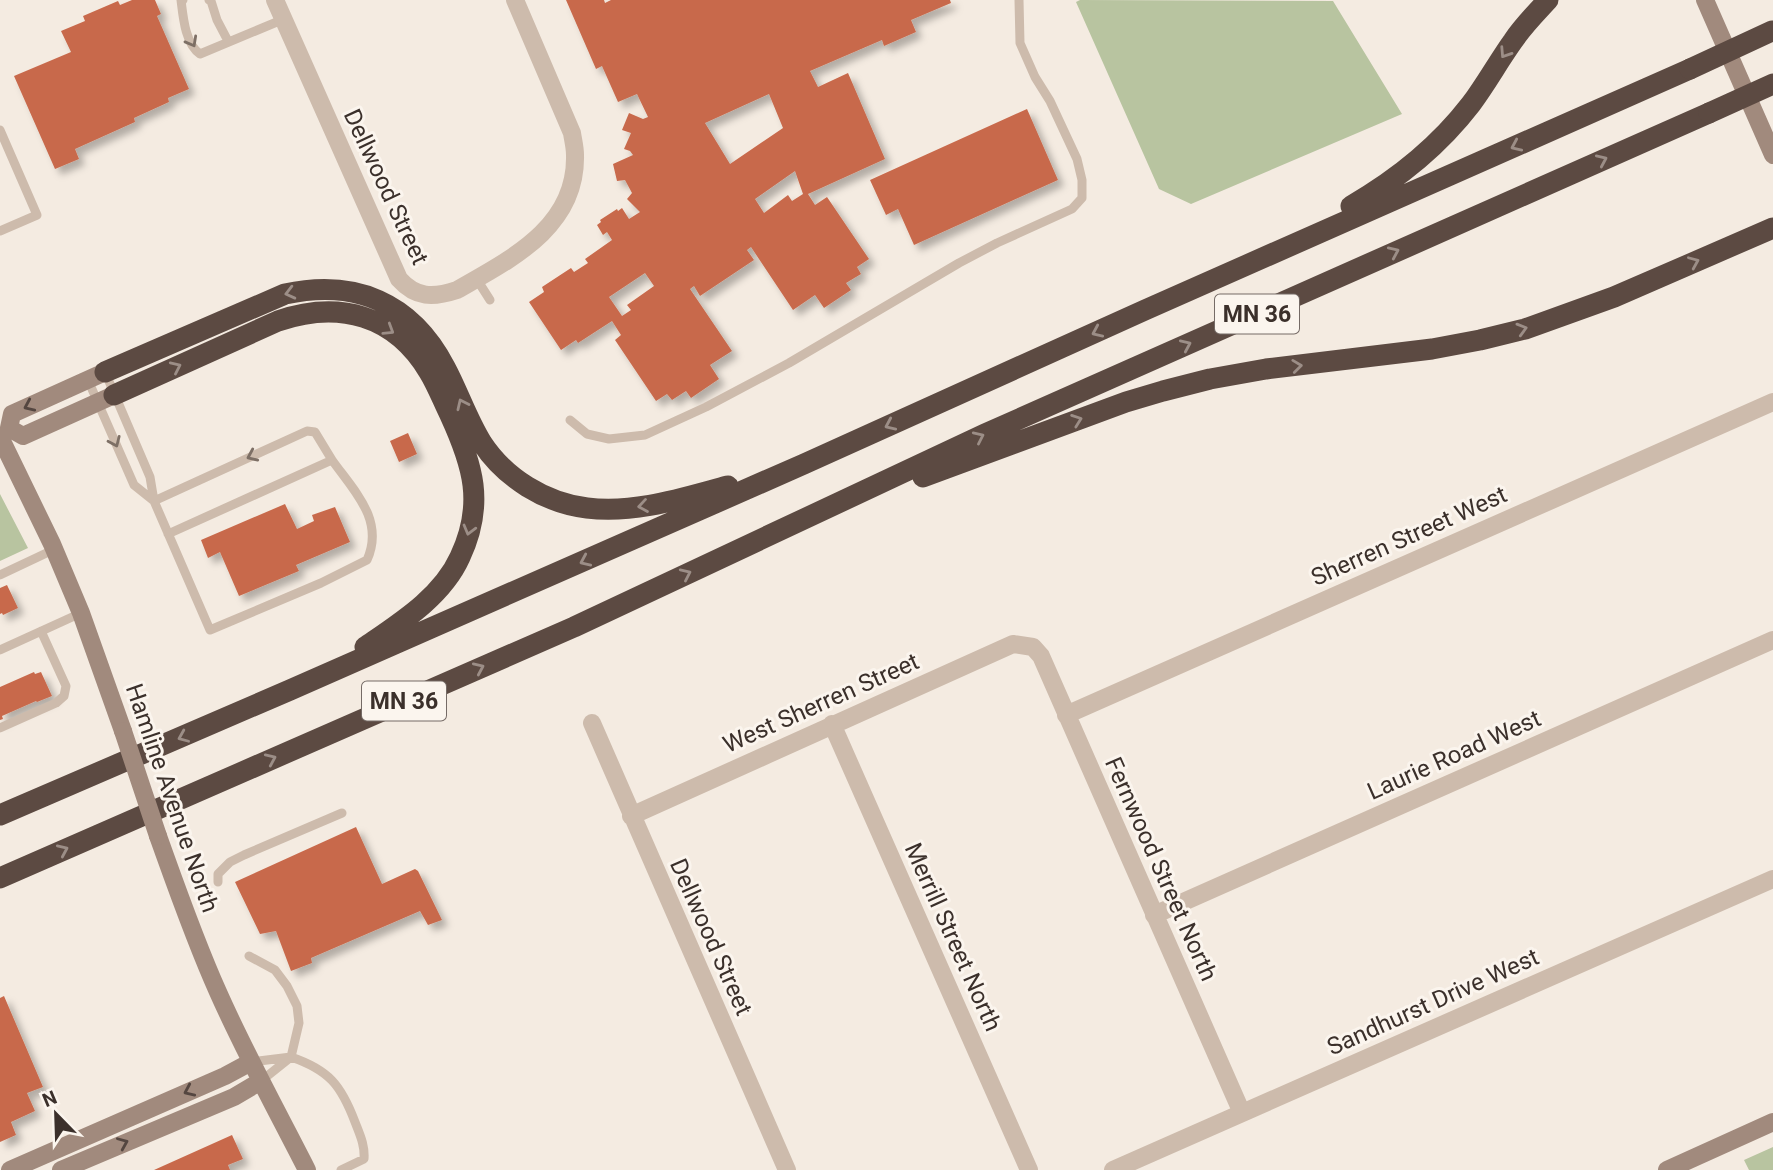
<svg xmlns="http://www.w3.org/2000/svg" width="1773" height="1170" viewBox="0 0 1773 1170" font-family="Roboto,sans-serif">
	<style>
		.green { fill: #b8c4a0 }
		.building { fill: #c8694b; fill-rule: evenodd; filter: url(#shadow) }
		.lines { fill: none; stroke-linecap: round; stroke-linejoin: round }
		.lane { stroke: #cdbbac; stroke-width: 9 }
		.street { stroke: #cdbbac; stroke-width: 18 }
		.secondary { stroke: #a18a7d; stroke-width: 18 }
		.highway { stroke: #5c4a42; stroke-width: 21 }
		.secondary-bridge { stroke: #a18a7d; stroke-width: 18 }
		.highway-bridge { stroke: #5c4a42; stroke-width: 21 }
		.oneway { stroke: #7d6f65 }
		.oneway2 { stroke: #9c8e87 }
		.oneway3 { stroke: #544640 }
		.labels { text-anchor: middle; stroke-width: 6; stroke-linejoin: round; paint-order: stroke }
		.shield { fill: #fbf5ee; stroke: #756b66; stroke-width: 2 }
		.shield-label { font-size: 23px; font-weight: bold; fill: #3b302b }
		.street-label { font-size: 24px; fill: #3b302b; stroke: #fbf5ee }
	</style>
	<defs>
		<filter id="shadow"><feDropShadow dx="6" dy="6" stdDeviation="3.5" flood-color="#0004"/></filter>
	</defs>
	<rect width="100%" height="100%" fill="#f4ebe1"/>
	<path class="green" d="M 1080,0 L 1333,1 L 1402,114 L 1191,204 L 1159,189 L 1076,2 Z
		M 0,494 L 28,548 L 0,561 Z
		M 1773,1147 L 1773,1170 L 1749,1170 L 1744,1160 Z"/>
	<path class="building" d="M 132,0 L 155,0 L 161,14 L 157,16 L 189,89 L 168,98 L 169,102 L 134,118 L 135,122 L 75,149 L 79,159 L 55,169 L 14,76 L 71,52 L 61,31 L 85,21 L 83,16 L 118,1 L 120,5 Z
		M 566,0 L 604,0 L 605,3 L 611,0 L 950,0 L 951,3 L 911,20 L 916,32 L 884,46 L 882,40 L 810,71 L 818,87 L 848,73 L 885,159 L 808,194 L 815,205 L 827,197 L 869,259 L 857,267 L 861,274 L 846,283 L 851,290 L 824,308 L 815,295 L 793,310 L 751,247 L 747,250 L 754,260 L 700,296 L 694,286 L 690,289 L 732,351 L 710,365 L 719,379 L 691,398 L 686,391 L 672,400 L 667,394 L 656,401 L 615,340 L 621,335 L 612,321 L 578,343 L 576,340 L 561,350 L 529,302 L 544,292 L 542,287 L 571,268 L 574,272 L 588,263 L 585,259 L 612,240 L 607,232 L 603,235 L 597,225 L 601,222 L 600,220 L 617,209 L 618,211 L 622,208 L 629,219 L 640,212 L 627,199 L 632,193 L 625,180 L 617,181 L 613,164 L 633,155 L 630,151 L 624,149 L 631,133 L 622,130 L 629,113 L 643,119 L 648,117 L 637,94 L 618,102 L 602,66 L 596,69 ZM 769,94 L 783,128 L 730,164 L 705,123 ZM 795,171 L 803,194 L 792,201 L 788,195 L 764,213 L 755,199 ZM 645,273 L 654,286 L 627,305 L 631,310 L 622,316 L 609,297 Z
		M 1027,109 L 1058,180 L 914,245 L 898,209 L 886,215 L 870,180 Z
		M 408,433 L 417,454 L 399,462 L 390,441 Z
		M 285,504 L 297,529 L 314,521 L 312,515 L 335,507 L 350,542 L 296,565 L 299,571 L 239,596 L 220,552 L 208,558 L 201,540 Z
		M 7,585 L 18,608 L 3,615 L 2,613 L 0,614 L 0,588 Z
		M 34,672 L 35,674 L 41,672 L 52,696 L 37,702 L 36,701 L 2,716 L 3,719 L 0,720 L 0,687 Z
		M 356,827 L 382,884 L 415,869 L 418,871 L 442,920 L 428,925 L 420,911 L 311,958 L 312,963 L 291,971 L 276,931 L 260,934 L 235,882 Z
		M 4,996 L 43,1087 L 27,1093 L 35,1111 L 11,1122 L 16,1135 L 0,1142 L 0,998 Z
		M 232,1135 L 243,1159 L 228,1165 L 230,1170 L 154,1170 Z"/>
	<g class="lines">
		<path class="lane" d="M 183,0 L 181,0 C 183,16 185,44 200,54 L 284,19
			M 209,0 L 211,1 L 217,20 L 228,41
			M 0,130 L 37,215 L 0,231
			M 476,278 L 490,300
			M 105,372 L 150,477 L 154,501 L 210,630 L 321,583 L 367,560 C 385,520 354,491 332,460
			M 88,380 L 134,485 L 154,501
			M 570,420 L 587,434 L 609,439 L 645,435 L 706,407 L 789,363 L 959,263 L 997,243 L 1072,209 L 1082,198 L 1082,180 L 1077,159 L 1050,101 L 1035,77 L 1020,43 L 1019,0
			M 154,501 L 307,431 L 315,432 L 332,460 L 168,534
			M 0,575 L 55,549
			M 0,650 L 81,613
			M 0,728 L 56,703 L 64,696 L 66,686 L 41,631
			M 218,882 L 218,874 L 230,862 L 244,855 L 342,813
			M 249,956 L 275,970 L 287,986 L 297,1006 L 299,1023 L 291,1057 C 329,1070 341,1085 355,1122 C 360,1135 365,1145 364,1159 L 341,1170
			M 251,1062 L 291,1057 L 261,1081"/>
		<path class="street" d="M 275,0 L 399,279 C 416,298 433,298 457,290 C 511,259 577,227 575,155 C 575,147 573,140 572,133 L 515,0
			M 1066,715 L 1773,402
			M 592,723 L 787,1170
			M 832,724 L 1029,1170
			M 631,816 L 1013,644 L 1033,647 L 1041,656 L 1242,1113
			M 1154,915 L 1773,640
			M 1113,1170 L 1773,879"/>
		<path class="secondary" d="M 1705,0 L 1773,155
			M 9,428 L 12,414 L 105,372
			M 9,428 L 23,436 L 114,395
			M 0,437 L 52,544 L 81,613 L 123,731
			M 158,836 C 177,889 195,941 218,992 C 245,1053 277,1111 307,1170
			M 10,1170 L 225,1076 L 251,1062
			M 61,1170 L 234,1097 L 261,1081
			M 1667,1170 L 1773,1122"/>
		<path class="highway" d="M 1351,206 C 1398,179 1438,147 1471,104 C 1486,84 1498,62 1513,41 C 1523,26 1536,13 1548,0
			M 105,372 L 285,294 C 355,279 411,302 445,367 C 458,391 467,419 482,443 C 505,478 545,503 587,508 C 635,514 683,498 728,486
			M 114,395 L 278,321 C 339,300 395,315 429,372 C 437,385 443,401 450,415 C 473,465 485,504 460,557 C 442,597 400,623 365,647
			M 923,477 L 1126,402 L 1163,391 L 1210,379 L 1266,369 L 1432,349 L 1480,340 L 1525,329 L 1614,297 L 1773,228
			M 0,815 L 290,690 L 804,464 L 1145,310 L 1690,69
			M 0,878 L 574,627 L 985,434 L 1709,113"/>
		<path class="secondary-bridge" d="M 123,731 L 158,836"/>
		<path class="highway-bridge" d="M 1690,69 L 1772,31
			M 1709,113 L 1773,84"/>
	</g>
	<defs><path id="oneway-chevron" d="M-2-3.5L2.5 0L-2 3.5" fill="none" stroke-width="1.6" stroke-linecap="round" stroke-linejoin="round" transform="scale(1.75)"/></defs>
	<g class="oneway">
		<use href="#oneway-chevron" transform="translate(192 42) rotate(61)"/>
		<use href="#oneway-chevron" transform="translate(115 442) rotate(66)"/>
		<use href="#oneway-chevron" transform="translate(252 456) rotate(156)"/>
	</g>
	<g class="oneway2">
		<use href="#oneway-chevron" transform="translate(1505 53) rotate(123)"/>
		<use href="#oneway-chevron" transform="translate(1516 146) rotate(156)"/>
		<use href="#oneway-chevron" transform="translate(1602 160) rotate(-24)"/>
		<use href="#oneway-chevron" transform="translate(1394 252) rotate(-24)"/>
		<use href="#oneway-chevron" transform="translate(1694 262) rotate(-23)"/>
		<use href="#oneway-chevron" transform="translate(290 293) rotate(166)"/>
		<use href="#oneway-chevron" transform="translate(1522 329) rotate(-16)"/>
		<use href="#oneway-chevron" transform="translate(389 330) rotate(32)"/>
		<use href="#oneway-chevron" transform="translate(1097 332) rotate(156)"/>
		<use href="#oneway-chevron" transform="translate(1186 345) rotate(-24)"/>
		<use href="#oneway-chevron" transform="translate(1297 366) rotate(-7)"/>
		<use href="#oneway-chevron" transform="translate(176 367) rotate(-25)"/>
		<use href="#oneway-chevron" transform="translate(462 404) rotate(-115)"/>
		<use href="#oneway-chevron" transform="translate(1077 420) rotate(-20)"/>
		<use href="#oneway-chevron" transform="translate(890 425) rotate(156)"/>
		<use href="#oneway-chevron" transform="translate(979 437) rotate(-25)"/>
		<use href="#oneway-chevron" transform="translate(643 506) rotate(171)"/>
		<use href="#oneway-chevron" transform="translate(469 530) rotate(105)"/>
		<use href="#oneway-chevron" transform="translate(585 561) rotate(156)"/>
		<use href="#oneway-chevron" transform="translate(686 574) rotate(-25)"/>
		<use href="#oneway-chevron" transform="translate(479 668) rotate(-24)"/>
		<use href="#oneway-chevron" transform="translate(183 737) rotate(157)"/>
		<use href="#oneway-chevron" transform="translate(271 759) rotate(-24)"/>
		<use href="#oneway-chevron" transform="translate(63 850) rotate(-24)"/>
	</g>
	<g class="oneway3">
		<use href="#oneway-chevron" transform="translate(29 406) rotate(156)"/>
		<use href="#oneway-chevron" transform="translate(189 1091) rotate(156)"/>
		<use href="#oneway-chevron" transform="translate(123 1143) rotate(-23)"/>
	</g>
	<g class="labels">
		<g class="shield">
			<rect x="1215" y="294.5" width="84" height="39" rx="5"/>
			<rect x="362" y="681.5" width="84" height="39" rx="5"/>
		</g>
		<g class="shield-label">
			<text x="1257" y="322">MN 36</text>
			<text x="404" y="709">MN 36</text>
		</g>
		<g class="street-label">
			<text transform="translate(386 187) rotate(65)" y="8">Dellwood Street</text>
			<text transform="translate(1409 536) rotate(-24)" y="8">Sherren Street West</text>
			<text transform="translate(821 703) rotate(-24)" y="8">West Sherren Street</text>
			<text transform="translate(1454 755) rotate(-24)" y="8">Laurie Road West</text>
			<text transform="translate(172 798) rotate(71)" y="8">Hamline Avenue North</text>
			<text transform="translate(1161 869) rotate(66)" y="8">Fernwood Street North</text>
			<text transform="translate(711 937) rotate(66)" y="8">Dellwood Street</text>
			<text transform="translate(953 937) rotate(66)" y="8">Merrill Street North</text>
			<text transform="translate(1433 1002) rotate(-24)" y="8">Sandhurst Drive West</text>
		</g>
	</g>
	<g transform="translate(56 1114) rotate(337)" stroke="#fbf5ee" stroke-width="5" paint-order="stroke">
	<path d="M0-5L12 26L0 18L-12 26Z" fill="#3b302b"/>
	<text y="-10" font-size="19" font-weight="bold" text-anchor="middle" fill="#3b302b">N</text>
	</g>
</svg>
